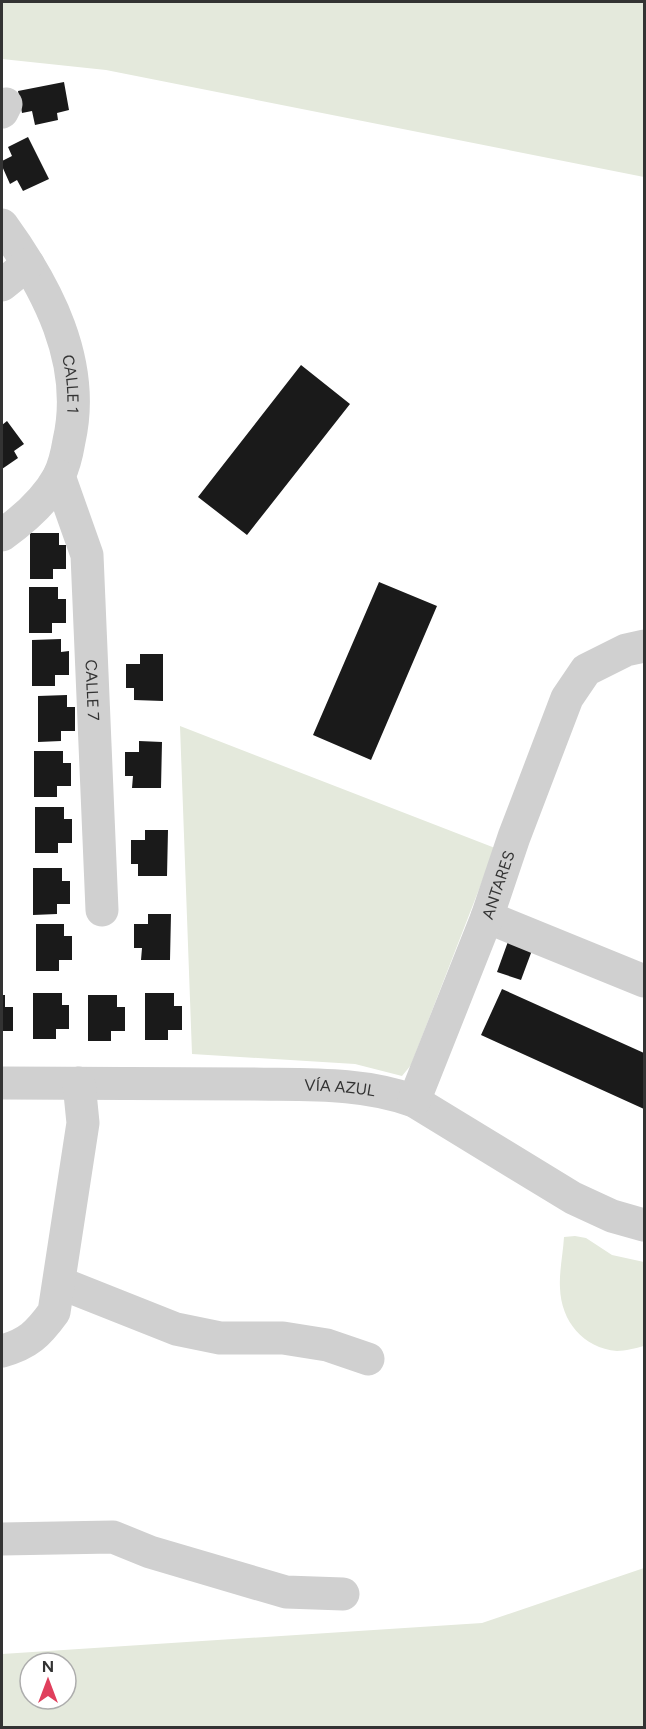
<svg xmlns="http://www.w3.org/2000/svg" width="646" height="1729" viewBox="0 0 646 1729" font-family="Figtree,sans-serif">
	<style>
		.green { fill: #e4e9dc; fill-rule: evenodd }
		.building { fill: #1a1a1a }
		.lines { fill: none; stroke-linecap: round; stroke-linejoin: round }
		.minor { stroke: #d0d0d0; stroke-width: 33 }
		.labels { text-anchor: middle; stroke-width: 6; stroke-linejoin: round; paint-order: stroke }
		.street-label { font-size: 16px; fill: #333; stroke: #fff }
	</style>
	<rect width="100%" height="100%" fill="#fff"/>
	<path class="green" d="M 2,2 L 644,2 L 644,177 L 106,70 L 2,59 Z
		M 180,726 L 495,848 L 411,1065 L 402,1076 L 355,1064 L 192,1054 Z
		M 575,1236 L 586,1238 L 612,1255 L 644,1262 L 644,1346 C 636,1348 625,1351 617,1351 C 583,1348 561,1321 560,1288 C 559,1272 563,1254 564,1237 Z
		M 644,1568 L 644,1727 L 2,1727 L 2,1654 L 482,1623 ZM 30,1663 L 66,1663 L 66,1699 L 30,1699 Z"/>
	<path class="building" d="M 64,82 L 69,110 L 57,113 L 58,120 L 35,125 L 32,111 L 22,113 L 18,91 Z
		M 28,137 L 49,179 L 23,191 L 17,180 L 10,184 L 2,166 L 2,161 L 12,156 L 8,147 Z
		M 301,365 L 350,404 L 247,535 L 198,497 Z
		M 7,421 L 24,444 L 14,451 L 18,458 L 2,469 L 2,425 Z
		M 30,533 L 59,533 L 59,545 L 66,545 L 66,569 L 53,569 L 53,579 L 30,579 Z
		M 379,582 L 437,606 L 371,760 L 313,735 Z
		M 29,587 L 58,587 L 58,599 L 66,599 L 66,623 L 52,623 L 52,633 L 29,633 Z
		M 61,639 L 61,652 L 69,651 L 69,675 L 55,675 L 55,686 L 32,686 L 32,640 Z
		M 140,654 L 163,654 L 163,701 L 134,700 L 134,688 L 126,688 L 126,664 L 140,664 Z
		M 67,695 L 67,707 L 75,707 L 75,731 L 61,731 L 61,741 L 38,742 L 38,696 Z
		M 139,741 L 162,742 L 161,788 L 132,788 L 133,776 L 125,776 L 125,752 L 139,752 Z
		M 34,751 L 63,751 L 63,763 L 71,763 L 71,786 L 57,786 L 57,797 L 34,797 Z
		M 35,807 L 64,807 L 64,819 L 72,819 L 72,843 L 58,843 L 58,853 L 35,853 Z
		M 145,830 L 168,830 L 167,876 L 138,876 L 138,864 L 131,864 L 131,840 L 145,840 Z
		M 33,868 L 62,868 L 62,881 L 70,881 L 70,904 L 57,904 L 57,914 L 33,915 Z
		M 148,914 L 171,914 L 170,960 L 141,960 L 142,948 L 134,948 L 134,924 L 148,924 Z
		M 36,924 L 64,924 L 64,936 L 72,936 L 72,960 L 59,960 L 59,971 L 36,971 Z
		M 510,936 L 534,945 L 521,980 L 497,972 Z
		M 502,989 L 644,1053 L 644,1109 L 481,1035 Z
		M 33,993 L 62,993 L 62,1005 L 69,1005 L 69,1029 L 56,1029 L 56,1039 L 33,1039 Z
		M 145,993 L 174,993 L 174,1006 L 182,1006 L 182,1030 L 168,1030 L 168,1040 L 145,1040 Z
		M 2,995 L 5,995 L 5,1007 L 13,1007 L 13,1031 L 2,1031 Z
		M 88,995 L 117,995 L 117,1007 L 125,1007 L 125,1031 L 111,1031 L 111,1041 L 88,1041 Z"/>
	<g class="lines">
		<g class="minor">
			<path d="M 2,112 L 6,104"/>
			<path id="s1" d="M 2,225 C 47,287 87,362 69,441 C 67,453 64,466 59,476 C 46,500 23,520 2,535"/>
			<path d="M 2,285 L 28,264"/>
			<path id="s2" d="M 59,476 L 87,555 L 102,910"/>
			<path d="M 487,917 L 644,981"/>
			<path id="s3" d="M 2,1083 C 85,1083 168,1083 252,1084 C 306,1085 363,1082 414,1101 L 573,1198 L 612,1216 L 644,1225"/>
			<path id="s4" d="M 414,1101 L 487,917 L 514,837 L 567,698 L 586,670 L 626,650 L 644,646"/>
			<path d="M 60,1283 L 176,1329 L 220,1338 L 283,1338 L 327,1345 L 368,1359"/>
			<path d="M 2,1351 C 28,1344 38,1334 54,1312 L 83,1123 L 79,1083"/>
			<path d="M 2,1539 L 113,1537 L 150,1552 L 286,1592 L 343,1594"/>
		</g>
	</g>
	<g class="labels">
		<g class="street-label">
			<text dy="6" stroke="none"><textPath href="#s1" startOffset="176">CALLE 1</textPath></text>
			<text dy="6" stroke="none"><textPath href="#s2" startOffset="219">CALLE 7</textPath></text>
			<text dy="6" stroke="none"><textPath href="#s4" startOffset="232">ANTARES</textPath></text>
			<text dy="6" stroke="none"><textPath href="#s3" startOffset="338">VÍA AZUL</textPath></text>
		</g>
	</g>
	<rect width="646" height="1729" fill="none" stroke="#333333" stroke-width="6"/>
	<g transform="translate(48 1681)"><circle r="28" fill="#ffffff" stroke="#adadad" stroke-width="1.5"/>
	<path d="M0-4.5L10 22L0 15L-10 22Z" fill="#e03f5c"/>
	<text y="-9" font-size="16" font-weight="bold" text-anchor="middle" fill="#333333">N</text>
	</g>
</svg>
